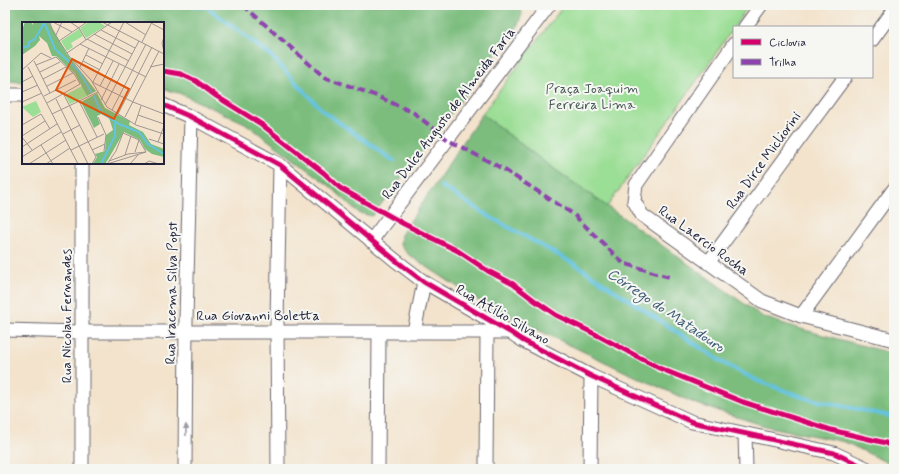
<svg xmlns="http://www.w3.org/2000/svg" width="899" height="474" viewBox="0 0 899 474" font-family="Mynerve,sans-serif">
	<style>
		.green { fill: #9bde95; stroke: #5e8068 }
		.forest { fill: #7cbd7e; stroke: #4f705c }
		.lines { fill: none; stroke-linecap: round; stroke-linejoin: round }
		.stream { stroke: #63c3e1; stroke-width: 4 }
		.minor-casing { stroke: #6b666e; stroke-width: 15 }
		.minor { stroke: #fff; stroke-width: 13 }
		.quiet { stroke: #8e44ad; stroke-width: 4; stroke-dasharray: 8 4; stroke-linecap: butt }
		.cycleway-casing { stroke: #f6f6f2; stroke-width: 8 }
		.cycleway { stroke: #d6006c; stroke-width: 5 }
		.oneway { fill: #9c9ca7 }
		.labels { text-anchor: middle; stroke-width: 4; stroke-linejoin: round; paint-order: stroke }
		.park-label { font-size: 14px; fill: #465a56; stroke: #f6f6f2 }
		.street-label { font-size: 14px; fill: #22223b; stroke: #f6f6f2 }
		.water-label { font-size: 15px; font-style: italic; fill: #395a75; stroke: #f6f6f2 }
		.inset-river { fill: none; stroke: #63c3e1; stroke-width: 2 }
		.inset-road { fill: none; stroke: #9f9692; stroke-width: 1 }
		.view { fill: #de560e; fill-opacity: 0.15; stroke: #de560e; stroke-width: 2 }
		.inset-edge { fill: none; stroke: #22223b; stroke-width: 2 }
	</style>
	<rect width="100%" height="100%" fill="#f6f6f2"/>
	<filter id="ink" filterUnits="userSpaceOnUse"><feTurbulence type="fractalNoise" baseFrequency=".025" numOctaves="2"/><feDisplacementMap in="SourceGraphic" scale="8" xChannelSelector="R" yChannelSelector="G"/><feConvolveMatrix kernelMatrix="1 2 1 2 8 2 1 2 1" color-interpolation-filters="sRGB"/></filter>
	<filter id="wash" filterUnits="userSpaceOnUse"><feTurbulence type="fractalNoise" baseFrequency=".012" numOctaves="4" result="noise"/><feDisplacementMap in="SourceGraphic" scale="16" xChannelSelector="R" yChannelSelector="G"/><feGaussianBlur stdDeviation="0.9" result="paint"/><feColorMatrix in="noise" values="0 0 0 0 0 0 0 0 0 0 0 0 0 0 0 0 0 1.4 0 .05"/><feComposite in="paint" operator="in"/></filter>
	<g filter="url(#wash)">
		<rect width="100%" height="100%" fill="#f3e3cc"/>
		<path class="green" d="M 564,5 L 749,5 L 710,62 L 607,207 L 543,161 L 482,114 Z"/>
		<path class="forest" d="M 5,5 L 518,5 L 522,14 L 517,27 L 372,216 L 359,213 L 331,187 L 245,123 L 179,93 L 163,89 L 163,23 L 23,23 L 23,82 L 5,81 Z
			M 482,114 L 543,161 L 763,317 L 797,328 L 894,354 L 894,466 L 845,442 L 765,426 L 694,403 L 626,372 L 482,303 L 409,255 L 400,245 L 401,235 Z"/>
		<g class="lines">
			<path class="stream" d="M 188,5 L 207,7 L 270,55 L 323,111 L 394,161
				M 441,186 L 490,217 L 578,266 L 725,364 L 758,381 L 805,398 L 894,417"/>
		</g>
	</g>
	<g filter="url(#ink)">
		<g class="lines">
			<g class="minor-casing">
				<path id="minor" d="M 745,27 L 761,5
					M 872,40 L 894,10
					M 734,44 L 636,185 L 634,201 L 642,215 L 762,301 L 801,316 L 894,340
					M 5,95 L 23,95
					M 163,105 L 191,117 L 280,165 L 395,260 L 424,282 L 510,332 L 522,340 L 591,376 L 692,422 L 834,453 L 868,469
					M 82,163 L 82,469
					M 371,241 L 549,5
					M 708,263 L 845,77
					M 801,316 L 894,189
					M 5,330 L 81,332 L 509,332
					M 414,332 L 424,282
					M 745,434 L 746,469
					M 185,469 L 186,321 L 191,117
					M 278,469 L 277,321 L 280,165
					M 378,469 L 379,332
					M 486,469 L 487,332
					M 590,469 L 591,376"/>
			</g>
			<use href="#minor" class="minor"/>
			<path class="quiet" d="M 243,5 L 324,77 L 377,96 L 414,113 L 448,140 L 503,169 L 573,214 L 623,263 L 669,277"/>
			<g class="cycleway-casing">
				<path id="cycleway" d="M 163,71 L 181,74 L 196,81 L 216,96 L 261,124 L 324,173 L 340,188 L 404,224 L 458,251 L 488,271 L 513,284 L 534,300 L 556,315 L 597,335 L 659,368 L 743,402 L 831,430 L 886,443 L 894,447
					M 163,105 L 191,117 L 280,165 L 395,260 L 424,282 L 510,332 L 522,340 L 591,376 L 692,422 L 834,453 L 868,469"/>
			</g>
			<use href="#cycleway" class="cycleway"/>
		</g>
		<defs><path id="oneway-solid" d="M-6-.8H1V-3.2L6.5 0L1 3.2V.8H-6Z"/></defs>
		<use class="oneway" href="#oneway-solid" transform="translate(186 430) rotate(-90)"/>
	</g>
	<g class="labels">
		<g class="park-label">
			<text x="592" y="93">Praça Joaquim<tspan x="592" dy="16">Ferreira Lima</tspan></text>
		</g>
		<g class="street-label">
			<text transform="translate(448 113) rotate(-53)" y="5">Rua Dulce Augusto de Almeida Faria</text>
			<text transform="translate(763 160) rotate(-54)" y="5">Rua Dirce Micliorini</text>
			<text transform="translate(704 240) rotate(36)" y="5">Rua Laercio Rocha</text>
			<text transform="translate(171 293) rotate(-89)" y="5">Rua Iracema Silva Popst</text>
			<text transform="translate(503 314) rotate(30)" y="5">Rua Atílio Silvano</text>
			<text x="258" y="320">Rua Giovanni Boletta</text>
			<text transform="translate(66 316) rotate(-90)" y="5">Rua Nicolau Fernandes</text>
		</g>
		<g class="water-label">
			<text transform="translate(666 310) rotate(34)" y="5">Córrego do Matadouro</text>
		</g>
	</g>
	<g transform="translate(22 22)">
		<rect width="142" height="142" fill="#f3e3cc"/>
		<path d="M 67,0 L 77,0 L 83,4 L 64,16 L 58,6 ZM 57,7 L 61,14 L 49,21 L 51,25 L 45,29 L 39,19 ZM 60,64 L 65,74 L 48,82 L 43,73 ZM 14,79 L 19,90 L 11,95 L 0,85 Z" fill="#9bde95"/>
		<path d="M 3,0 L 9,0 L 11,3 L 11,0 L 27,0 L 45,32 L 74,69 L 65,74 L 53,52 L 34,34 L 30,34 L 25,21 L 17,14 L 18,18 L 13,24 L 0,33 L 0,8 ZM 75,71 L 83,86 L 108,99 L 107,103 L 121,110 L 129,122 L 142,127 L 142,135 L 130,132 L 123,127 L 118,118 L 102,110 L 85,139 L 83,142 L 71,142 L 75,135 L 73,132 L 83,129 L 84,113 L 91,108 L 87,96 L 79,92 L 75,94 L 78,102 L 72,106 L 59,80 Z" fill="#7cbd7e"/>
		<path class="inset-river" d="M 22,0 L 33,27 L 56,48 L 70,71M 0,26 L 7,24 L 7,20 L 13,17 L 22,1M 72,74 L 79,90 L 97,102 L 117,110 L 126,122 L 142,132M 79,142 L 93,114 L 93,101"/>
		<path class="inset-road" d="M 28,0 L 30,8 L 47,34 L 69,58 L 85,85 L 114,103 L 142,112M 31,0 L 50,10M 48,0 L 57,6 L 64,18M 80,0 L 142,32M 103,0 L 124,13M 129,1 L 142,8M 79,8 L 113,26M 72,12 L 110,32M 34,13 L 40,0M 142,15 L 140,21 L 142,30M 65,17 L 107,39M 37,19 L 65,0M 120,20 L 130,0M 58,22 L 124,55M 45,31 L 90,0M 64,33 L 81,42M 12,39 L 28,71M 61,39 L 78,48M 14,43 L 34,35 L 53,53 L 58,62 L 25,81M 6,45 L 56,142M 58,45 L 67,26M 128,45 L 142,42M 0,48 L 19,31 L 29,36M 18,50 L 38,40M 21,57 L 44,45M 0,60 L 11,54M 70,60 L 111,80 L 142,92M 71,60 L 102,0M 25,64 L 51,51M 78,64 L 91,39M 0,70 L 16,63M 42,73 L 74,135 L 70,142M 22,74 L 54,58M 34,77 L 66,142M 79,78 L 97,42M 57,79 L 75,115M 0,80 L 20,71M 83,83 L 117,19M 90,88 L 124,22M 30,92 L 76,70M 96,92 L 130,25M 116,93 L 142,102M 76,95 L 84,113 L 82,129M 103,95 L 137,29M 113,102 L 119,84M 0,103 L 19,92 L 28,107M 41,112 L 58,103M 0,114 L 23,99M 0,115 L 10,128M 127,117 L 142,122M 136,120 L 142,104M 19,123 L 31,142M 0,125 L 35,102M 49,128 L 82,112M 70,128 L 83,122M 113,130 L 117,118M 103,133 L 109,114M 0,135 L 39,110M 87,139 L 106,132 L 124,130M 7,142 L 44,118M 24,142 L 48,126M 85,142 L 94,129 L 101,111 L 117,118 L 124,130 L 85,142M 108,142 L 116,133M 122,142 L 127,139 L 137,142"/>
		<path class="view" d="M 50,37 L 107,67 L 92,97 L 34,68 Z"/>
		<rect width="142" height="142" class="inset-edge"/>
	</g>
	<rect width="899" height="474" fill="none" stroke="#f6f6f2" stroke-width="20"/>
	<rect x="733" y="26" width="140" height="52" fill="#f6f6f2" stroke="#a1a1a9"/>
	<rect x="741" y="39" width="20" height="6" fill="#d6006c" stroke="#a1a1a9"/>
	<text x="769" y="46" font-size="12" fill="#22223b">Ciclovia</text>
	<rect x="741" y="59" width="20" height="6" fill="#8e44ad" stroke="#a1a1a9"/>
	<text x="769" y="66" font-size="12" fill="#22223b">Trilha</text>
</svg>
